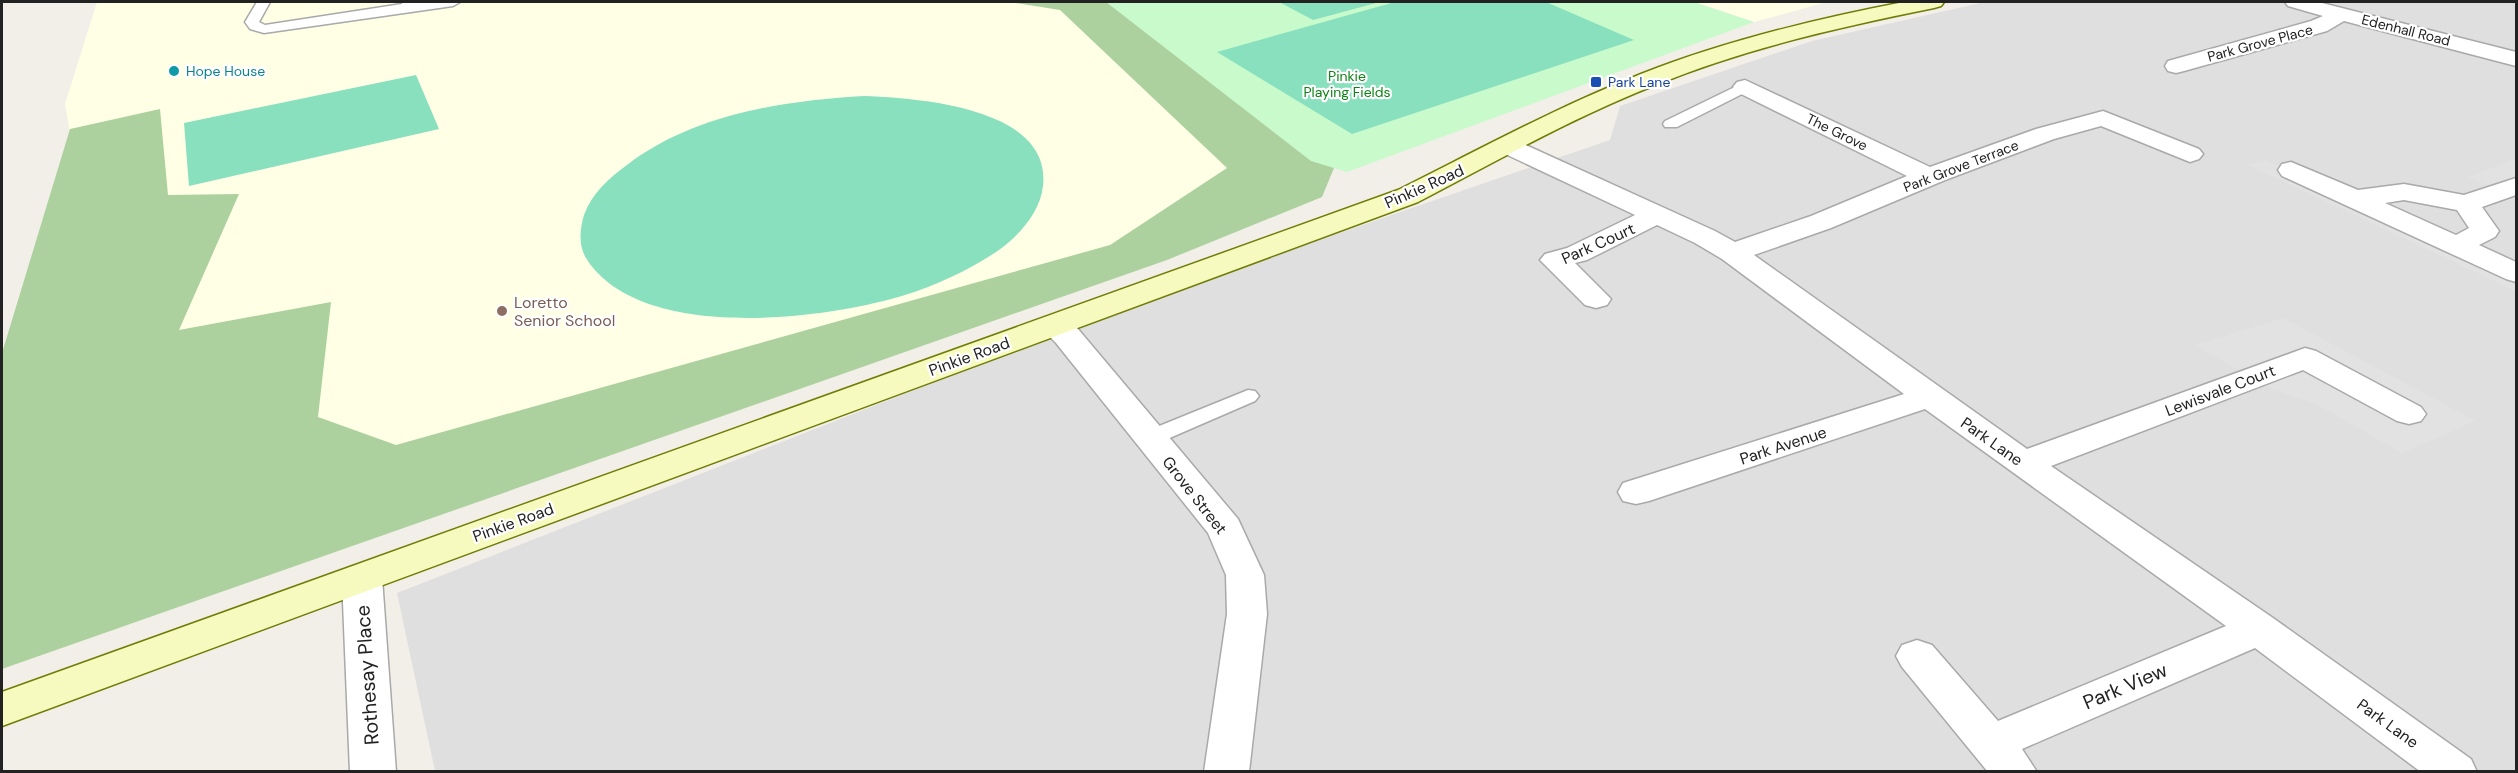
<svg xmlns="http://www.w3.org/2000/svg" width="2518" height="773" viewBox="0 0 2518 773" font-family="'DM Sans',sans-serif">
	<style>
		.residential { fill: #e0dfdf }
		.education { fill: #ffffe5 }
		.forest { fill: #add19e }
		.park { fill: #c8facc }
		.pitch { fill: #88e0be }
		.parking { fill: #e2e2e2 }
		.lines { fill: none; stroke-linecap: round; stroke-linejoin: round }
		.lane-casing { stroke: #a9a9a9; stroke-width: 3 }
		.street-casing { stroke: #a9a9a9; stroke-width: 3 }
		.secondary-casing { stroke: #707d05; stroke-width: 3 }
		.lane { fill: #fff; fill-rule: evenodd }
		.street { fill: #fff; fill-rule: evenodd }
		.secondary { fill: #f7fabf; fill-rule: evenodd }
		.culture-dot { fill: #0f9aa8; stroke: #fff; stroke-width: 2 }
		.transit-dot { fill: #1a4fb4; stroke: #fff; stroke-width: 2 }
		.education-dot { fill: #8d6e63; stroke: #fff; stroke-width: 2 }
		.labels { text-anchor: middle; stroke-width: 4.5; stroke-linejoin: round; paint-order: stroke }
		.far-street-label { font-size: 14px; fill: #222; stroke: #fff }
		.far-culture-label { font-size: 14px; fill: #0d838f; stroke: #fff; text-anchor: start }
		.far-park-label { font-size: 14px; fill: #0c8416; stroke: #fff }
		.far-transit-label { font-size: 14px; fill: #164399; stroke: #fff; text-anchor: start }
		.street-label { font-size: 16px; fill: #222; stroke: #fff }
		.education-label { font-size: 16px; fill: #785e54; stroke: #fff; text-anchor: start }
		.near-street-label { font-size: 20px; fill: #222; stroke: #fff }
	</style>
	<rect width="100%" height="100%" fill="#f2efe9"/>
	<path class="residential" d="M 1985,2 L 2516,2 L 2516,771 L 435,771 L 397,593 L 1001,356 L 1249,264 L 1610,140 L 1620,106 L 1812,41 Z"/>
	<path class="education" d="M 97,2 L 1106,2 L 1308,194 L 2,645 L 75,160 L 65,104 Z
		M 1694,2 L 1827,2 L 1754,22 Z"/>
	<path class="forest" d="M 1009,2 L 1120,2 L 1204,56 L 1334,168 L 1322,197 L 1167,260 L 2,669 L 2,353 L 70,129 L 160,109 L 168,195 L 239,194 L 179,330 L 331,302 L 318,417 L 396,445 L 1110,245 L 1227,168 L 1060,10 Z"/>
	<path class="park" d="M 1106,2 L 1694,2 L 1754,22 L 1347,172 L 1311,161 Z"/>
	<path class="pitch" d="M 1279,2 L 1380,2 L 1313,20 Z
		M 1395,2 L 1546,2 L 1634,40 L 1352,134 L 1217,52 Z
		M 416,75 L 439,129 L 189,186 L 184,123 Z
		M 864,96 C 917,98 1052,107 1043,186 C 1040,213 1018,237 996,252 C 969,270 937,285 905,295 C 824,320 639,343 586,258 C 578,245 580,228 584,215 C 592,193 609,178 627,165 C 694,114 782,101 864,96 Z"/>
	<path class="parking" d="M 2516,159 L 2516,178 L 2491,187 L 2468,177 Z
		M 2265,160 L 2516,277 L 2516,291 L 2248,165 Z
		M 2283,318 L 2476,421 L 2402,453 L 2316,404 L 2274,390 L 2195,345 Z"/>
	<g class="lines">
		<g class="lane-casing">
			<path id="lane" d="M 257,2 L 270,2 L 259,22 L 265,25 L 402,4 L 402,2 L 460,2 L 453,6 L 264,33 L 250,29 L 245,22 Z
				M 1745,82 L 1753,87 L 1750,90 L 1677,127 L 1665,127 L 1663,124 L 1665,121 Z
				M 1248,390 L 1255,391 L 1259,396 L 1255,401 L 1158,443 L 1150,445 L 1142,443 L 1139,438 L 1142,433 Z"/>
		</g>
		<g class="street-casing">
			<path id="street" d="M 2285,2 L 2318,2 L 2516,52 L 2516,66 L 2344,21 L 2327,31 L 2184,71 L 2176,73 L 2168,71 L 2165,66 L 2168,61 L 2311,21 L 2323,16 L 2288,6 Z
				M 1745,80 L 1930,167 L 2036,129 L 2103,111 L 2199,149 L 2203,154 L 2199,159 L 2190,162 L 2101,126 L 2054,139 L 1945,180 L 1831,228 L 1754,255 L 2027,449 L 2305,348 L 2316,351 L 2421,407 L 2426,414 L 2421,421 L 2409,424 L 2397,421 L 2303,370 L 2051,466 L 2273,618 L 2471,759 L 2477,772 L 2421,772 L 2255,648 L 2022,749 L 2037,772 L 1988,772 L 1902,667 L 1896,656 L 1902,645 L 1917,640 L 1932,645 L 1998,721 L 2226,626 L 1925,409 L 1649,501 L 1636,504 L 1623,501 L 1618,492 L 1623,483 L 1904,394 L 1722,259 L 1695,243 L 1657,225 L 1587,260 L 1575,263 L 1611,299 L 1607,305 L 1596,308 L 1585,305 L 1540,260 L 1545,254 L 1567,248 L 1635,215 L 1499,151 L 1495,146 L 1499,141 L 1508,138 L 1517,141 L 1715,231 L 1735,242 L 1811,216 L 1907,176 L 1737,92 L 1733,87 L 1737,82 Z
				M 2291,162 L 2358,190 L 2404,184 L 2464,195 L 2516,178 L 2516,195 L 2482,207 L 2499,231 L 2495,237 L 2479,245 L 2516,262 L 2516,282 L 2506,279 L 2282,176 L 2278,170 L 2282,164 ZM 2404,200 L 2457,210 L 2469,228 L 2456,235 L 2385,203 Z
				M 1054,316 L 1065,318 L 1078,329 L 1238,519 L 1264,575 L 1267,614 L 1249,772 L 1204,772 L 1227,614 L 1226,575 L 1208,533 L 1056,343 L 1038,325 L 1043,318 Z
				M 362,564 L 376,568 L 382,578 L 396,772 L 350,772 L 342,578 L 348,568 Z"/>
		</g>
		<g class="secondary-casing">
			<path id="secondary" d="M 1904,2 L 1944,2 L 1941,6 L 1934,8 C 1840,27 1747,48 1658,84 C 1575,116 1497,161 1418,202 L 2,726 L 2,692 L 1398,190 C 1478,150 1557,107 1641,74 C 1725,41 1815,19 1904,2 Z"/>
		</g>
		<use href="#lane" class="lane"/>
		<use href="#street" class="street"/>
		<use href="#secondary" class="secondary"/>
	</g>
	<circle class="culture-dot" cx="174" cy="71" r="6"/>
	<rect class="transit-dot" x="1590" y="76" width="12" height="12" rx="3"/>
	<circle class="education-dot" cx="502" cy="311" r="6"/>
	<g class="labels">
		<g class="far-street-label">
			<text transform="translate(2406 30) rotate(14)" y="5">Edenhall Road</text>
			<text transform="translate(2260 43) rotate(-15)" y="5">Park Grove Place</text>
			<text transform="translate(1837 132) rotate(26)" y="5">The Grove</text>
			<text transform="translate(1961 166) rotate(-21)" y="5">Park Grove Terrace</text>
		</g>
		<g class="far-culture-label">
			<text x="186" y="76">Hope House</text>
		</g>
		<g class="far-park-label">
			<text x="1347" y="81">Pinkie<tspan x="1347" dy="16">Playing Fields</tspan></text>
		</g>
		<g class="far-transit-label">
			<text x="1608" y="87">Park Lane</text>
		</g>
		<g class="street-label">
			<text transform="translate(1424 186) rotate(-24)" y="6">Pinkie Road</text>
			<text transform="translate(1598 243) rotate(-24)" y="6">Park Court</text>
			<text transform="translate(969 356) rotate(-20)" y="6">Pinkie Road</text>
			<text transform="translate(2220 390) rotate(-21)" y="6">Lewisvale Court</text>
			<text transform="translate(1992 441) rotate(35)" y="6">Park Lane</text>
			<text transform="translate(1783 445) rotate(-18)" y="6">Park Avenue</text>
			<text transform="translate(1195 495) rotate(52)" y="6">Grove Street</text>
			<text transform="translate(513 522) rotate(-20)" y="6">Pinkie Road</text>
			<text transform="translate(2388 723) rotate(36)" y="6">Park Lane</text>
		</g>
		<g class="education-label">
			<text x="514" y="308">Loretto<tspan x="514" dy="18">Senior School</tspan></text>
		</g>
		<g class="near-street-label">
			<text transform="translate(367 675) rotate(-94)" y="7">Rothesay Place</text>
			<text transform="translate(2125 686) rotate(-23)" y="7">Park View</text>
		</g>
	</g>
	<rect width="2518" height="773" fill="none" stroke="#222222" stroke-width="6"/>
</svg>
